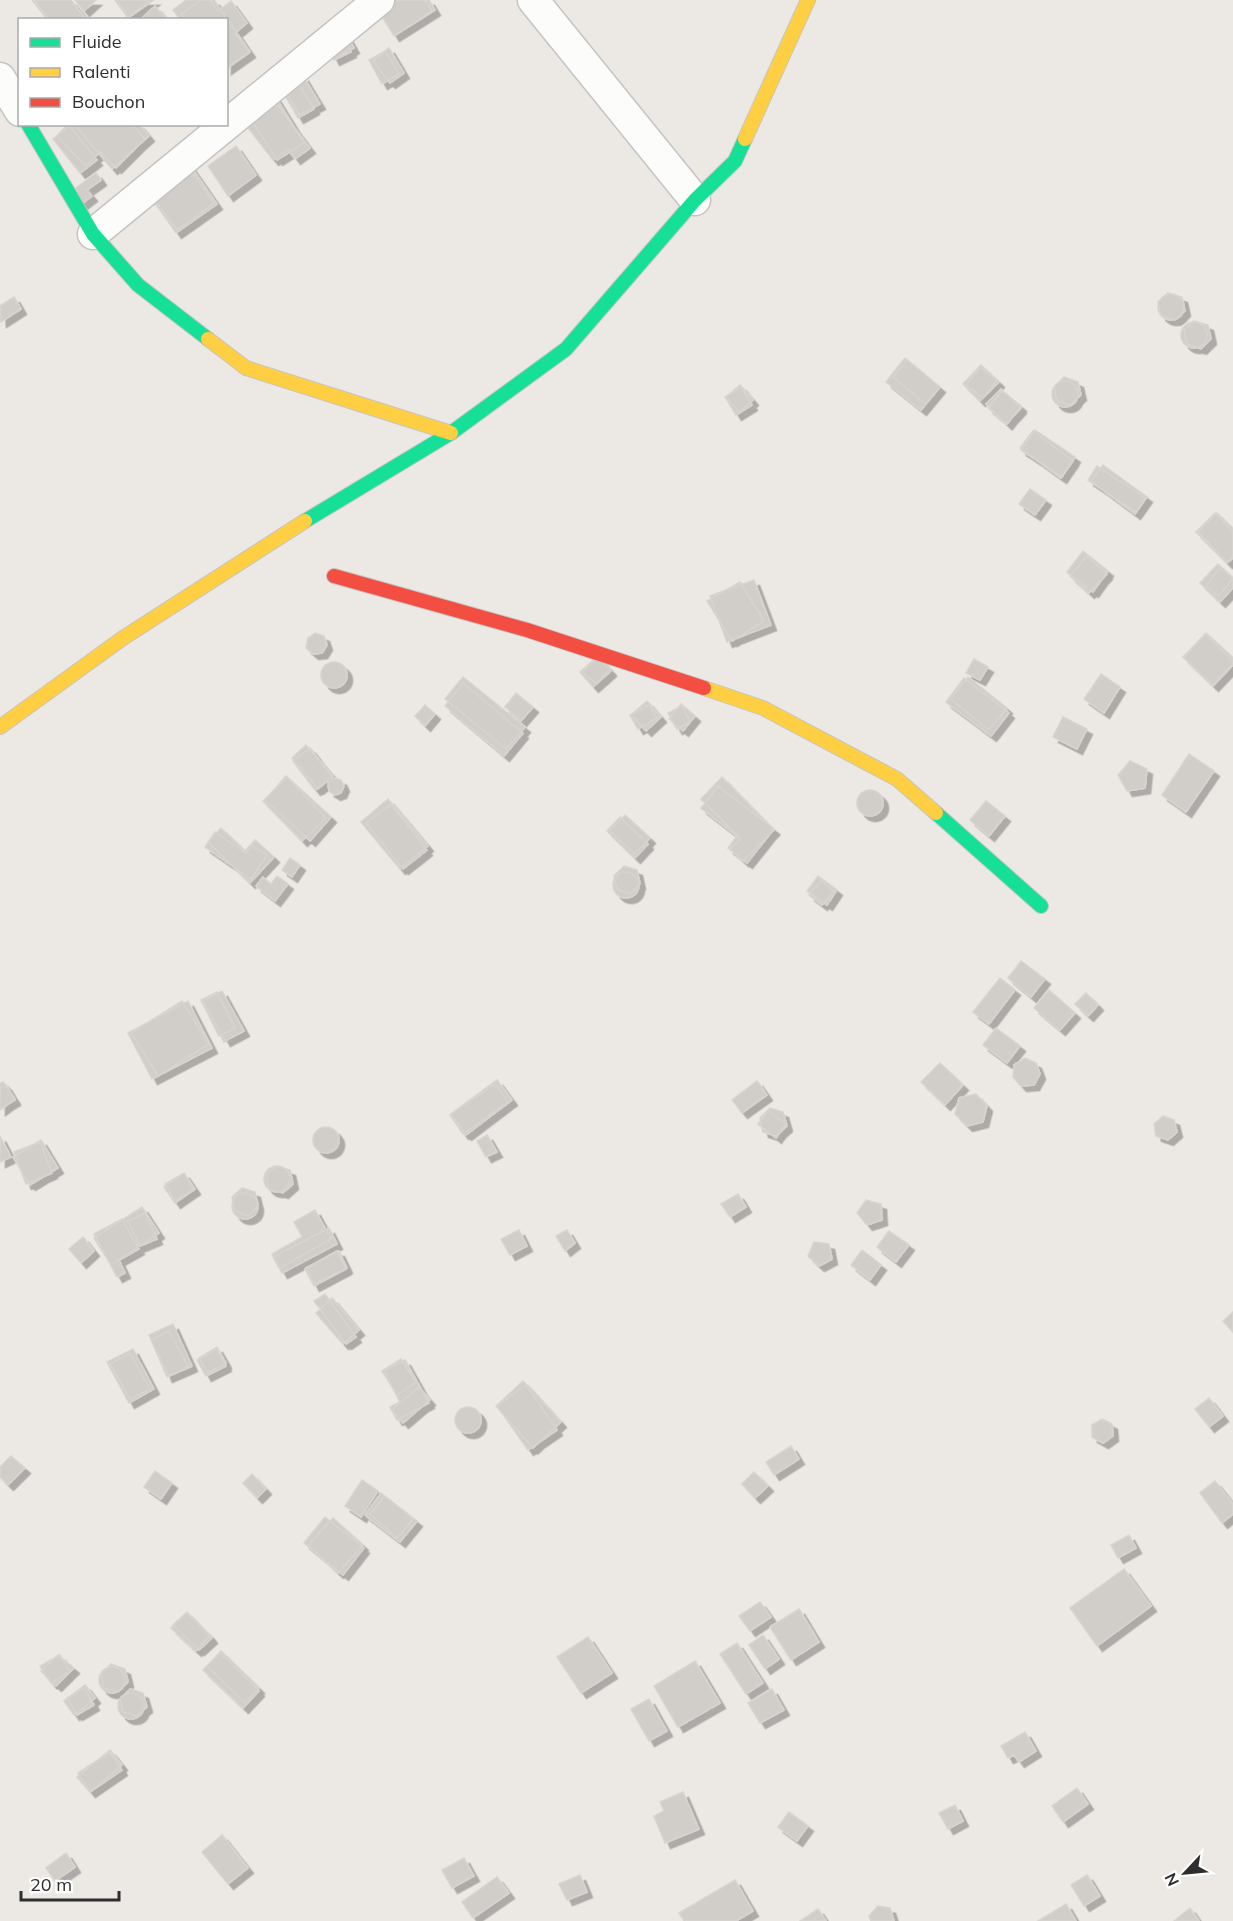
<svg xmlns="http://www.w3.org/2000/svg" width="1233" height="1921" viewBox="0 0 1233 1921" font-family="Mulish,sans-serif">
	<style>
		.building { fill: #d1ceca; stroke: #d7d4d0; stroke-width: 1.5; filter: url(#shadow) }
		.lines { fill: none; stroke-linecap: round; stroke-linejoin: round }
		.street-casing { stroke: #c5c4c5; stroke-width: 33 }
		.fast-casing { stroke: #c5c4c5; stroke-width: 16 }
		.slow-casing { stroke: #c5c4c5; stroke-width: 16 }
		.jam-casing { stroke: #c5c4c5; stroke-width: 16 }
		.street { stroke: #fcfcfb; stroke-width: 30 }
		.fast { stroke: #16e098; stroke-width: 14 }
		.slow { stroke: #ffcf43; stroke-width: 14 }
		.jam { stroke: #f24e42; stroke-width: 14 }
	</style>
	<defs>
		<filter id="shadow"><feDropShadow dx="5.5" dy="5.5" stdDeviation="0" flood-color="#0004"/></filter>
	</defs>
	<rect width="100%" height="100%" fill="#ece8e4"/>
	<path class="building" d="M 32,0 L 71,0 L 87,20 L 48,20 Z
		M 34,0 L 71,0 L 86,20 L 50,20 Z
		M 75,0 L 96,0 L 84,11 Z
		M 115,0 L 154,0 L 128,18 Z
		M 116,0 L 150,0 L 129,17 Z
		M 186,0 L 210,0 L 218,11 L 231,1 L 247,23 L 235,33 L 249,52 L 226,68 L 226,20 L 181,20 L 173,10 Z
		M 201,0 L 214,0 L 250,52 L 226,69 L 226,20 L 185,20 L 181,14 Z
		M 372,0 L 429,0 L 435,10 L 394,36 Z
		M 376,0 L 425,0 L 432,11 L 394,36 L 373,2 Z
		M 155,6 L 167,20 L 140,20 Z
		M 345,32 L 354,48 L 336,58 L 327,41 Z
		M 343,36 L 351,52 L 334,60 L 327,44 Z
		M 389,48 L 404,73 L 390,83 L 373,61 Z
		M 385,51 L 399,74 L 382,84 L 369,60 Z
		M 294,76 L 314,109 L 298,118 L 279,85 Z
		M 303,76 L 320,104 L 299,115 L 283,87 Z
		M 269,94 L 310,148 L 295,159 L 288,149 L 273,160 L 239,116 Z
		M 275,96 L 304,143 L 277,160 L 247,113 Z
		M 68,124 L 132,124 L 145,139 L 116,168 L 100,152 L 86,166 L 57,136 Z
		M 74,124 L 139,124 L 149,136 L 112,169 Z
		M 70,126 L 97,160 L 80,173 L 53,139 Z
		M 236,146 L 256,175 L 228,196 L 208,166 Z
		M 187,161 L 217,204 L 176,233 L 146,190 Z
		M 186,164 L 214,203 L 177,230 L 148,191 Z
		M 96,173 L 101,180 L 87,190 L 92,196 L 78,207 L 68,194 Z
		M 1168,293 L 1182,297 L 1185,311 L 1175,320 L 1161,316 L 1158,302 Z
		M1158 307a13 13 0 1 1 26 0a13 13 0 1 1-26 0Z
		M 14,297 L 21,309 L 1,322 L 0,306 Z
		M 1194,321 L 1208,325 L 1211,339 L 1201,349 L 1187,344 L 1184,330 Z
		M1181 335a13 13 0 1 1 26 0a13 13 0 1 1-26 0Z
		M 905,358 L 940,387 L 921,410 L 886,382 Z
		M 907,360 L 940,387 L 926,404 L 893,377 Z
		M 981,365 L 999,382 L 980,401 L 963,384 Z
		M 980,367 L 997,380 L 983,398 L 966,385 Z
		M 1064,377 L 1078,382 L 1081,395 L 1070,405 L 1057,401 L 1054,387 Z
		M1052 394a13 13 0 1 1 26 0a13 13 0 1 1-26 0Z
		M 740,385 L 753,400 L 739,412 L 726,397 Z
		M 741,387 L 752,405 L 736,415 L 725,397 Z
		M 1001,389 L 1021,408 L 1006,424 L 986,404 Z
		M 1002,391 L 1021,406 L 1007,424 L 988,408 Z
		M 1035,430 L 1075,457 L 1062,477 L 1021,450 Z
		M 1033,431 L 1073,461 L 1061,478 L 1020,448 Z
		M 1103,465 L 1147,497 L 1135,514 L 1091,481 Z
		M 1097,466 L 1145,498 L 1136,512 L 1088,480 Z
		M 1030,489 L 1046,500 L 1035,515 L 1019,504 Z
		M 1215,513 L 1233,532 L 1233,558 L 1227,563 L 1196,532 Z
		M 1217,513 L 1233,529 L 1233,557 L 1227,562 L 1198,532 Z
		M 1083,551 L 1108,571 L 1093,592 L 1067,572 Z
		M 1087,556 L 1107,574 L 1089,593 L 1070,576 Z
		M 1218,564 L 1233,578 L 1233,588 L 1220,602 L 1200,583 Z
		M 1220,568 L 1233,578 L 1219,596 L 1206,586 Z
		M 754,580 L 771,625 L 727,642 L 710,596 Z
		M 740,582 L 764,621 L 732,641 L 707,601 Z
		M 315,633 L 324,636 L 327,645 L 322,653 L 313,654 L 306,648 L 308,638 Z
		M 1206,633 L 1233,658 L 1233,663 L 1213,685 L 1184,658 Z
		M 1205,634 L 1233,661 L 1233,665 L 1213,686 L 1183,657 Z
		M 598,656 L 611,671 L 593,687 L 580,672 Z
		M 596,657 L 610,669 L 596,684 L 583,672 Z
		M 974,659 L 988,667 L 980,680 L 966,673 Z
		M321 675a13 13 0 1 1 26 0a13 13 0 1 1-26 0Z
		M 1101,674 L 1120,687 L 1104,713 L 1084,699 Z
		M 463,677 L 525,727 L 506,749 L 445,699 Z
		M 968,677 L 1007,708 L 989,730 L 951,699 Z
		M 964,678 L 1009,713 L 991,736 L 946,702 Z
		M 463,683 L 523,733 L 504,756 L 445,706 Z
		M 516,693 L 533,707 L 521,721 L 505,707 Z
		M 647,701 L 661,717 L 646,731 L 631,715 Z
		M 681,704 L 695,716 L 683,731 L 669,719 Z
		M 425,705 L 435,714 L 425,726 L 415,716 Z
		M 649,705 L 657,718 L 638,729 L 630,715 Z
		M 682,706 L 690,722 L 677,729 L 668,713 Z
		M 1063,717 L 1087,729 L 1077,749 L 1053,737 Z
		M 306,745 L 333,776 L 318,789 L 292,758 Z
		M 310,748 L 332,777 L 315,790 L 293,761 Z
		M 1189,754 L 1214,771 L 1186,812 L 1162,795 Z
		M 1130,761 L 1147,769 L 1145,788 L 1127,791 L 1118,775 Z
		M 286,776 L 331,817 L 310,841 L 265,800 Z
		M 287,777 L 326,818 L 302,841 L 263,801 Z
		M 722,777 L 774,830 L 743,861 L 730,849 L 741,839 L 701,799 Z
		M 334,778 L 341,780 L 344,786 L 341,793 L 335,795 L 329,791 L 328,783 Z
		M 718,786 L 774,829 L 747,863 L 728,848 L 737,836 L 701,808 Z
		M857 803a13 13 0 1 1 26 0a13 13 0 1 1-26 0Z
		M 388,799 L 428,846 L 400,869 L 361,822 Z
		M 986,801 L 1005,816 L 989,836 L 970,820 Z
		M 391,804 L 427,850 L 403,869 L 366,823 Z
		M 625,815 L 650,838 L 635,854 L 610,831 Z
		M 620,817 L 648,844 L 635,858 L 607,831 Z
		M 221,828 L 245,851 L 255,840 L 274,857 L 250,883 L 208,842 Z
		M 215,832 L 246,853 L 251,845 L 267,855 L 251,879 L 205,847 Z
		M 290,858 L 300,865 L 292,877 L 282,870 Z
		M 624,866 L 637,870 L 640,884 L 630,894 L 617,889 L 614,876 Z
		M613 885a13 13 0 1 1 26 0a13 13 0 1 1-26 0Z
		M 277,876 L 288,884 L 275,901 L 256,886 L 263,877 L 271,884 Z
		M 818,876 L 837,890 L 827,905 L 807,891 Z
		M 821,880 L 834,891 L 822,905 L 809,895 Z
		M 1021,961 L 1045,979 L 1031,997 L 1008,978 Z
		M 1000,978 L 1015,990 L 989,1024 L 973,1012 Z
		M 1049,990 L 1075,1013 L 1060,1030 L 1034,1008 Z
		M 222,991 L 244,1031 L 225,1041 L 203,1001 Z
		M 217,992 L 235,1028 L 219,1036 L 201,1000 Z
		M 1086,993 L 1098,1005 L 1088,1016 L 1075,1004 Z
		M 182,1001 L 209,1044 L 158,1076 L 131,1033 Z
		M 188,1001 L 212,1048 L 152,1079 L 128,1033 Z
		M 996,1028 L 1020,1046 L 1007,1063 L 983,1045 Z
		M 1025,1058 L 1036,1063 L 1040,1074 L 1034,1085 L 1021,1086 L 1013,1077 L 1014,1065 Z
		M 940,1063 L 963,1085 L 945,1105 L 921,1082 Z
		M 497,1080 L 512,1100 L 466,1135 L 451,1114 Z
		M 757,1081 L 767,1095 L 742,1113 L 732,1100 Z
		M 3,1082 L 15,1099 L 0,1110 L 0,1084 Z
		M 495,1084 L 508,1102 L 463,1134 L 450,1115 Z
		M 6,1085 L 15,1100 L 0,1109 L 0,1088 Z
		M 976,1094 L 987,1106 L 983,1122 L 967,1126 L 955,1114 L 959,1098 Z
		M 770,1108 L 783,1112 L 787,1126 L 776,1136 L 763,1132 L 760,1118 Z
		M 768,1111 L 786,1124 L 776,1138 L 758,1124 Z
		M 1163,1116 L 1174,1120 L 1177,1132 L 1168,1140 L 1156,1136 L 1154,1124 Z
		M313 1140a13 13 0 1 1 26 0a13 13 0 1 1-26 0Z
		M 487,1135 L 497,1152 L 486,1157 L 477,1141 Z
		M 0,1136 L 11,1157 L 0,1162 Z
		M 41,1140 L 58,1168 L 30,1185 L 13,1157 Z
		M 40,1142 L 52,1173 L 26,1184 L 14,1152 Z
		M 276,1166 L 290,1170 L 293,1184 L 283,1193 L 269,1189 L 266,1175 Z
		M264 1179a13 13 0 1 1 26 0a13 13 0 1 1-26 0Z
		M 184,1173 L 195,1189 L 175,1203 L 164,1187 Z
		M 184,1173 L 194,1190 L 175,1201 L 165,1184 Z
		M 242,1188 L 255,1192 L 258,1206 L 248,1216 L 235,1211 L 232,1197 Z
		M232 1206a13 13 0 1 1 26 0a13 13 0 1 1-26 0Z
		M 738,1194 L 746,1207 L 730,1217 L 721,1204 Z
		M 866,1200 L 881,1204 L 882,1220 L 867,1225 L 857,1213 Z
		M 142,1207 L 159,1233 L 111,1265 L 94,1238 Z
		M 315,1210 L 331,1239 L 280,1268 L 272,1254 L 302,1237 L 294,1222 Z
		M 145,1213 L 157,1239 L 140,1246 L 128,1221 Z
		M 122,1219 L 139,1249 L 119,1260 L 125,1273 L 117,1277 L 94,1234 Z
		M 329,1228 L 337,1244 L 282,1273 L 273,1257 Z
		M 519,1230 L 527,1246 L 510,1255 L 501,1239 Z
		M 567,1230 L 575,1243 L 565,1251 L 556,1236 Z
		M 889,1231 L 909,1245 L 896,1262 L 877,1247 Z
		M 83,1237 L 94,1251 L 81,1263 L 69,1249 Z
		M 814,1242 L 829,1244 L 832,1259 L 819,1266 L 808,1256 Z
		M 862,1250 L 881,1265 L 870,1280 L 851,1265 Z
		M 337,1251 L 346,1269 L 314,1286 L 305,1269 Z
		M 339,1251 L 347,1268 L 314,1284 L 306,1268 Z
		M 325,1294 L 356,1337 L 346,1344 L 314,1301 Z
		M 332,1298 L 359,1330 L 343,1344 L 316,1313 Z
		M 1233,1312 L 1233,1332 L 1223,1321 Z
		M 173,1324 L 192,1366 L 167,1377 L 149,1335 Z
		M 169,1331 L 188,1367 L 169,1376 L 151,1340 Z
		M 217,1347 L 226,1363 L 208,1373 L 199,1358 Z
		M 133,1349 L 154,1389 L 129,1403 L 107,1362 Z
		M 217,1349 L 226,1366 L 206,1376 L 197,1360 Z
		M 130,1353 L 150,1389 L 130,1399 L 110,1364 Z
		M 401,1359 L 416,1382 L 397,1395 L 382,1371 Z
		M 405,1360 L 429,1403 L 397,1420 L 390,1407 L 400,1402 L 384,1371 Z
		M 523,1381 L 561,1422 L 533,1448 L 496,1406 Z
		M 526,1385 L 557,1430 L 528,1450 L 497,1406 Z
		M 419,1387 L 430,1400 L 403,1423 L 392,1410 Z
		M 1209,1398 L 1223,1416 L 1209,1427 L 1195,1409 Z
		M455 1420a13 13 0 1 1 26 0a13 13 0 1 1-26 0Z
		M 1102,1419 L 1112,1424 L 1113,1436 L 1103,1443 L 1092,1437 L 1092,1425 Z
		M 791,1446 L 799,1459 L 774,1475 L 766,1462 Z
		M 11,1456 L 25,1468 L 8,1485 L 0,1477 L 0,1467 Z
		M 155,1471 L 172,1483 L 161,1499 L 144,1487 Z
		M 754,1472 L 768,1486 L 755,1498 L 742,1484 Z
		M 252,1474 L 266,1489 L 257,1498 L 243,1483 Z
		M 362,1480 L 378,1491 L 361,1517 L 345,1506 Z
		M 1215,1481 L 1233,1504 L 1233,1514 L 1222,1523 L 1200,1493 Z
		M 381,1493 L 417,1521 L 400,1542 L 365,1515 Z
		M 385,1496 L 413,1519 L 397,1538 L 370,1514 Z
		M 325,1517 L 364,1548 L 343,1575 L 304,1543 Z
		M 333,1518 L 363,1545 L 338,1573 L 308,1545 Z
		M 1129,1535 L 1136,1548 L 1118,1558 L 1111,1545 Z
		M 1124,1569 L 1151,1606 L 1097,1646 L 1070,1608 Z
		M 760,1602 L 771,1617 L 750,1631 L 739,1616 Z
		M 799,1609 L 819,1642 L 791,1660 L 770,1627 Z
		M 187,1612 L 212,1638 L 199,1650 L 173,1625 Z
		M 186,1613 L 210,1635 L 196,1651 L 171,1628 Z
		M 763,1635 L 779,1659 L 765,1669 L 749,1645 Z
		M 588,1637 L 612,1673 L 581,1693 L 557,1657 Z
		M 737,1643 L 763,1683 L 746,1694 L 720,1654 Z
		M 221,1651 L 259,1688 L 245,1703 L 207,1666 Z
		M 220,1653 L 259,1691 L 243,1708 L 203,1670 Z
		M 58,1655 L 74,1668 L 56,1686 L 41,1671 Z
		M 60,1655 L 70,1672 L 51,1683 L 40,1666 Z
		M 695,1661 L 720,1703 L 678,1727 L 654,1686 Z
		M 111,1664 L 125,1669 L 128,1682 L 118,1692 L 104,1688 L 101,1674 Z
		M99 1680a13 13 0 1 1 26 0a13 13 0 1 1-26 0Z
		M 85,1685 L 95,1698 L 74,1715 L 64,1701 Z
		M 84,1688 L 94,1705 L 77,1715 L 67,1698 Z
		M 130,1689 L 143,1693 L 147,1707 L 136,1716 L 123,1712 L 120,1699 Z
		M 772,1689 L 784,1710 L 760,1723 L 748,1703 Z
		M118 1706a13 13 0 1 1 26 0a13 13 0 1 1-26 0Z
		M 649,1699 L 667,1731 L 649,1741 L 631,1709 Z
		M 1025,1732 L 1036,1751 L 1019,1762 L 1014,1755 L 1008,1758 L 1001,1746 Z
		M 110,1750 L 122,1765 L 90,1792 L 77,1777 Z
		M 110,1752 L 122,1770 L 90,1792 L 78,1773 Z
		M 1077,1788 L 1088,1804 L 1063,1822 L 1052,1806 Z
		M 683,1792 L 699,1829 L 665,1843 L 654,1816 L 664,1811 L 660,1802 Z
		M 955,1805 L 963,1821 L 948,1829 L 939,1813 Z
		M 789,1812 L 808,1826 L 797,1841 L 778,1827 Z
		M 222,1835 L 248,1868 L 228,1884 L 202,1852 Z
		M 66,1853 L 75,1867 L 55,1881 L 46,1868 Z
		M 464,1858 L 474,1876 L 452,1888 L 442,1870 Z
		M 580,1875 L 587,1892 L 567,1900 L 559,1884 Z
		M 1087,1875 L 1100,1896 L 1084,1906 L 1071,1885 Z
		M 497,1877 L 509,1893 L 473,1918 L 462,1902 Z
		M 735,1880 L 753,1911 L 736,1921 L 684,1921 L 679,1913 Z
		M 1066,1904 L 1076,1921 L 1038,1921 Z
		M 878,1906 L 890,1908 L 894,1921 L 871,1921 L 869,1916 Z
		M 1190,1908 L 1199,1921 L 1174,1921 Z
		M 818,1909 L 826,1921 L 800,1921 Z"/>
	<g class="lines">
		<g class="street-casing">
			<path id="street" d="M 533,0 L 695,200
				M 0,78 L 20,111
				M 93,234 L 379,0"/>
		</g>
		<g class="fast-casing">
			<path id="fast" d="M 28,124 L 93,234 L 138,285 L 208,339
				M 305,521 L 451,433 L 566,349 L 695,200 L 735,161 L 745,139
				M 936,813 L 1041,906"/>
		</g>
		<g class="slow-casing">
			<path id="slow" d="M 745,139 L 808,0
				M 208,339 L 246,368 L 451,433
				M 704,688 L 763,708 L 897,779 L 936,813
				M 0,727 L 123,638 L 305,521"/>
		</g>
		<g class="jam-casing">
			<path id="jam" d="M 334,576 L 527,630 L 704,688"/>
		</g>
		<use href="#street" class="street"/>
		<use href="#fast" class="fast"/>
		<use href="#slow" class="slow"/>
		<use href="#jam" class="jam"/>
	</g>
	<rect x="18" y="18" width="210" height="108" fill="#ffffff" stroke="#ababab" stroke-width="1.5"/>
	<rect x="30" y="38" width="30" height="9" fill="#16e098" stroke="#ababab" stroke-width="1.5"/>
	<text x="72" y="48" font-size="18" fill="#2e2e2e">Fluide</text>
	<rect x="30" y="68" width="30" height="9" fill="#ffcf43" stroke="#ababab" stroke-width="1.5"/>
	<text x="72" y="78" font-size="18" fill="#2e2e2e">Ralenti</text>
	<rect x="30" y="98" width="30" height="9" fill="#f24e42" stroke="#ababab" stroke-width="1.5"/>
	<text x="72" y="108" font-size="18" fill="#2e2e2e">Bouchon</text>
	<g transform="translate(1185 1873) rotate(244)" stroke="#ffffff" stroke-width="4.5" paint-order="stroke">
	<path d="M0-4.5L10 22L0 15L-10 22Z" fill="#2e2e2e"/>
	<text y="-9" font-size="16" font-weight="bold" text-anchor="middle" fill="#2e2e2e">N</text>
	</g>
	<path d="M21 1891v9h98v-9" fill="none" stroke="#2e2e2e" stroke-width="3"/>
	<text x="30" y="1891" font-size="18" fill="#2e2e2e" stroke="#ffffff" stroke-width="4.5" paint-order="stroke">20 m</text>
</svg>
